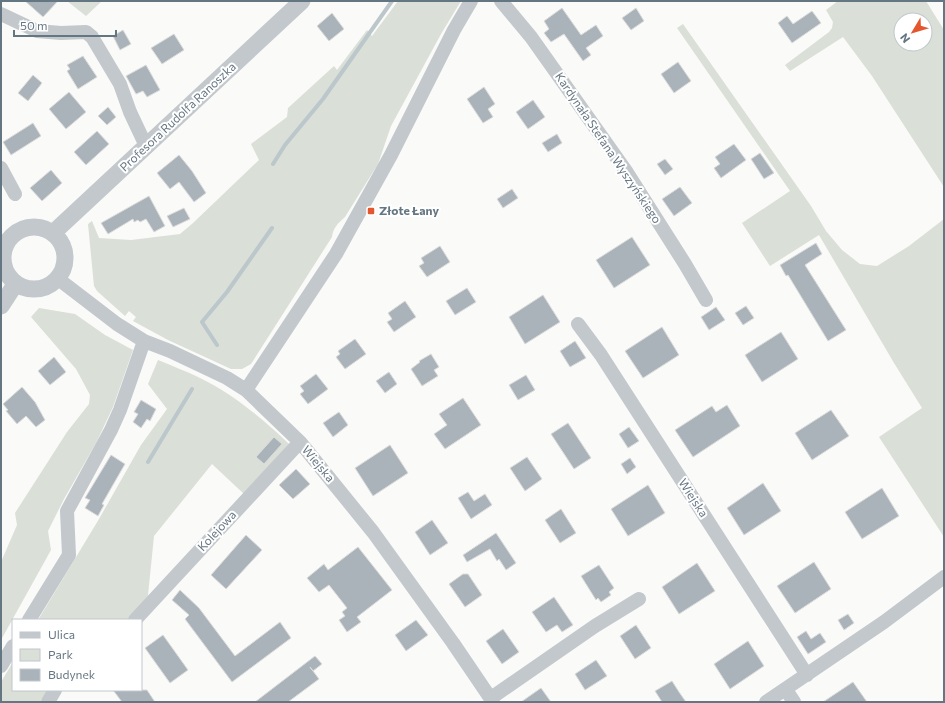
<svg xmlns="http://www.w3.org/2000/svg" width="945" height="703" viewBox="0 0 945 703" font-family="Commissioner,sans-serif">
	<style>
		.green { fill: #dadfd7; fill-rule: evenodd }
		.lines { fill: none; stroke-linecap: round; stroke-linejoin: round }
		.stream { stroke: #bbc7cb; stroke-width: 4 }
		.building { fill: #aab3b9; stroke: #dcdcda }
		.minor { stroke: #c3c8cc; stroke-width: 14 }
		.tertiary { stroke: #c3c8cc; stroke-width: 17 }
		.poi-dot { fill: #e4572e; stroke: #fff; stroke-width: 1.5 }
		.labels { text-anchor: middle; stroke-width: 4; stroke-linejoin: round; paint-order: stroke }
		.street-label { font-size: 12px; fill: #657683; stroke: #fff }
		.poi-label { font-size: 12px; font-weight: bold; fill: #657683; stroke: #fff; text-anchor: start }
	</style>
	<rect width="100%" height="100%" fill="#fafaf8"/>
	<path class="green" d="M 67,1 L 102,1 L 86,16 Z
		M 398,1 L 461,1 L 441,34 L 391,126 L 378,164 L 345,217 C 338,223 333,228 332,237 L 251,364 L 242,369 L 231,369 L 168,340 L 133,321 L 136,317 L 129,311 L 125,316 L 97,291 L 94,286 L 88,224 L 92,221 L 99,238 L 131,240 L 180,234 L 193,223 L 259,160 L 251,144 L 287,117 L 288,108 L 334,66 L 337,70 L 367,30 L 372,36 Z
		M 838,1 L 926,1 L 944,30 L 944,187 L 872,76 L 843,37 L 790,71 L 785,65 L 829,32 L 832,28 L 833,22 L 826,10 ZM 901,20 L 925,20 L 925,44 L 901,44 Z
		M 683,24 L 811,206 L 826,231 L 842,250 L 860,264 L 877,266 L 909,246 L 944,219 L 944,537 L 879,437 L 922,408 L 894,363 L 819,235 L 770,266 L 742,223 L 790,191 L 677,28 Z
		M 39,308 L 75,314 L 105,335 L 133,350 L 113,407 L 96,443 L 64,499 L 48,531 L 51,550 L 1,640 L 1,562 L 17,525 L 15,513 L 67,432 L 89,404 L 90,395 L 76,369 L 31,317 Z
		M 158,360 C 172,366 186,371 200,378 C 233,394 263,419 289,444 L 244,494 L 212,464 L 154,536 L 147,605 L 136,615 L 128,620 L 38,620 L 99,519 L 141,445 L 167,409 L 148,384 Z
		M 13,662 L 13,690 L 48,690 L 40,702 L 1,702 L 1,682 Z"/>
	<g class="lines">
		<path class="stream" d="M 273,164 L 285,145 L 323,99 L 392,1
			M 217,345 L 202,322 L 227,292 L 272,228
			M 148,462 L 192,389"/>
	</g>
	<path class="building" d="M 25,1 L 58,1 L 43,17 Z
		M 562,8 L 581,35 L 596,25 L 603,36 L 586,48 L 591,55 L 583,61 L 564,34 L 551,42 L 544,33 L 549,29 L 544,21 Z
		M 636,8 L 644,21 L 631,30 L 622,18 Z
		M 812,11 L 821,23 L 792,43 L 778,23 L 787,16 L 793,24 Z
		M 332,13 L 344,29 L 329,41 L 317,26 Z
		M 123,30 L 131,44 L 120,50 L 113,36 Z
		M 174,34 L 184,50 L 162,64 L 151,48 Z
		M 83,56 L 97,77 L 78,89 L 67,71 L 70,69 L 67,65 Z
		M 678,62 L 691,81 L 674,93 L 661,74 Z
		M 146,65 L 160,90 L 147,97 L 143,91 L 136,94 L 126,76 Z
		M 33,75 L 42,83 L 28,101 L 18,93 Z
		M 484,87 L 495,104 L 488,109 L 493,117 L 483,123 L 467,99 Z
		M 69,92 L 86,112 L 66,129 L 49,109 Z
		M 533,100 L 545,117 L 528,129 L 516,112 Z
		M 108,107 L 116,117 L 107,125 L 98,116 Z
		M 33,123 L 41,136 L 11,155 L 3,142 Z
		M 97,131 L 109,144 L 86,165 L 74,152 Z
		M 557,134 L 562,143 L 548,152 L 542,143 Z
		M 734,144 L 746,160 L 721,178 L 714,168 L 720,164 L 715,157 Z
		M 760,153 L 774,173 L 764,179 L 751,159 Z
		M 179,155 L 192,171 L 206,193 L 194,202 L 179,182 L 170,189 L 157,173 Z
		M 665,159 L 673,169 L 665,175 L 657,164 Z
		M 51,170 L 62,183 L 42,201 L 30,188 Z
		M 680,187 L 692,203 L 674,216 L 662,199 Z
		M 512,189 L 518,198 L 503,208 L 497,199 Z
		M 149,196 L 165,226 L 154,232 L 146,219 L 140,222 L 138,220 L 134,222 L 133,219 L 108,234 L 101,223 Z
		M 184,208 L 190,219 L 173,227 L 167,216 Z
		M 632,237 L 650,265 L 614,288 L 596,260 Z
		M 816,243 L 822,254 L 805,265 L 846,330 L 828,341 L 788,275 L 786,276 L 780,265 Z
		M 440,246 L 450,262 L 427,277 L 419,266 L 424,263 L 421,258 Z
		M 467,288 L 476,302 L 455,315 L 446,301 Z
		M 543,295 L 560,322 L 525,344 L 509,317 Z
		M 405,301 L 416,317 L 394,332 L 387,322 L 392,319 L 388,313 Z
		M 746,306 L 754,318 L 743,325 L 735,313 Z
		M 716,307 L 725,320 L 709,330 L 701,317 Z
		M 662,327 L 679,355 L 643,378 L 625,351 Z
		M 781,332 L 798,359 L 762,382 L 745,355 Z
		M 355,339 L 366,354 L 345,369 L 336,357 L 340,354 L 338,351 Z
		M 575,341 L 586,358 L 570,367 L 560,351 Z
		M 431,354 L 439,367 L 434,370 L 438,376 L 422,386 L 411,369 L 420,362 L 419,361 Z
		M 54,357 L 66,372 L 50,385 L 38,371 Z
		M 389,372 L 397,384 L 385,393 L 376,381 Z
		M 316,374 L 328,389 L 308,404 L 300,394 L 304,391 L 300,386 Z
		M 526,375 L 535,390 L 518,400 L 509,385 Z
		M 22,387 L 35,402 L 45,420 L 36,427 L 26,416 L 17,424 L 6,411 L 8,410 L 3,404 Z
		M 463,398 L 481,425 L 445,449 L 434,434 L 447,425 L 439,414 Z
		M 141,400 L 156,409 L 150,421 L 147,419 L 141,428 L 133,422 L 138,414 L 134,412 Z
		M 727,405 L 740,426 L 693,457 L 675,430 L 712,406 L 716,412 Z
		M 831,410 L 849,436 L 812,460 L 795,433 Z
		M 339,412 L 348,425 L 333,437 L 323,423 Z
		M 568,423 L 591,458 L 574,469 L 551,434 Z
		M 629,427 L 639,441 L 628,448 L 619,434 Z
		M 274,437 L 282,444 L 264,464 L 256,457 Z
		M 390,445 L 408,473 L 373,496 L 355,468 Z
		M 111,455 L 125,464 L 102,504 L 104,505 L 98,516 L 85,508 L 90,500 L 85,498 Z
		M 527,457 L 542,479 L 525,491 L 510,468 Z
		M 630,458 L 636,467 L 627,474 L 621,464 Z
		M 296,469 L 310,484 L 293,499 L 279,485 Z
		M 763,483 L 781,511 L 744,535 L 727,508 Z
		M 648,485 L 665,513 L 628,536 L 611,509 Z
		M 882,488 L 899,516 L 862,539 L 845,512 Z
		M 468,492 L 474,501 L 485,494 L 492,505 L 471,519 L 458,498 Z
		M 561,509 L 576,533 L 560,543 L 545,520 Z
		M 432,520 L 448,543 L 430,555 L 415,532 Z
		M 496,533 L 516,563 L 506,570 L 499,559 L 497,561 L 490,549 L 467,562 L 463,555 Z
		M 246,535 L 262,550 L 226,589 L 211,575 Z
		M 358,547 L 392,590 L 357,617 L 361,622 L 347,632 L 339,620 L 345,616 L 342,612 L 347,608 L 329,585 L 319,592 L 307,578 L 324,564 L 328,570 Z
		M 814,562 L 831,589 L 795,613 L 777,586 Z
		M 697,563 L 715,591 L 679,614 L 662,587 Z
		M 599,565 L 614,588 L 609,592 L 611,595 L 601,602 L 598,598 L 596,600 L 581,576 Z
		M 463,574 L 468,574 L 482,595 L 465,607 L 449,584 Z
		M 180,590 L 199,608 L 235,656 L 280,622 L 291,638 L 232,682 L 185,619 L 189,615 L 172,600 Z
		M 554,597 L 573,625 L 562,632 L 557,625 L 546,632 L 532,612 Z
		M 848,614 L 854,623 L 844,630 L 838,620 Z
		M 416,620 L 428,635 L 406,651 L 395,635 Z
		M 636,625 L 651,648 L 635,659 L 620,636 Z
		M 503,629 L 519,652 L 502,664 L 486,641 Z
		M 806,631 L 811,639 L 820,633 L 826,642 L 808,654 L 797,637 Z
		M 163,635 L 188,670 L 170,683 L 145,648 Z
		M 748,641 L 764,666 L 730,689 L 714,664 Z
		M 315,656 L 322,664 L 313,671 L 310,667 L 319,679 L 288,702 L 255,702 Z
		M 596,660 L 607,676 L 585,690 L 575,674 Z
		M 672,681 L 679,692 L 686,702 L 662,702 L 655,691 Z
		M 853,682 L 867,702 L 823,702 Z
		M 541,688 L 551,702 L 521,702 Z
		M 113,690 L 147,690 L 155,702 L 122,702 Z"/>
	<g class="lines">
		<path class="minor" d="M 501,1 L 531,37 L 626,171 L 685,264 L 706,300
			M 1,14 L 37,31 L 61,33 L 86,32 L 92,37 L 120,84 L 130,112 L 146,146
			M 1,168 L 15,194
			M 578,324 L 601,355 L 807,675
			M 144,341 L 170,351 L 227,378 L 246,390 L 300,442 L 373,532 L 453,643 L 493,702
			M 246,390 L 336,254 L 391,155 L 454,30 L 471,1
			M 29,620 L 69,555 L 67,511 L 111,430 L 120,410 L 144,341 L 117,324 L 57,278
			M 135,620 L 300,442
			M 1,666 L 13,646
			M 786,690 L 794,702
			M 491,698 L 595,626 L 639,599
			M 48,702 L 55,690
			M 766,702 L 884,622 L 944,577"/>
		<path class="tertiary" d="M3 258a31 31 0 1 1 62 0a31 31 0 1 1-62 0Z
			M 53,233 L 302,1
			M 1,306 L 16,283"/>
	</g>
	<rect class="poi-dot" x="367" y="207" width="8" height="8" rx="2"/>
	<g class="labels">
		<g class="street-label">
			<text transform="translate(178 117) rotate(-43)" y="4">Profesora Rudolfa Ranoszka</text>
			<text transform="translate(608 148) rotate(56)" y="4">Kardynała Stefana Wyszyńskiego</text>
			<text transform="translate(318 464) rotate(50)" y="4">Wiejska</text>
			<text transform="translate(693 498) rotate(57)" y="4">Wiejska</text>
			<text transform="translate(217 531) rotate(-47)" y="4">Kolejowa</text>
		</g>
		<g class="poi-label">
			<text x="379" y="215">Złote Łany</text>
		</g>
	</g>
	<rect width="945" height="703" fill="none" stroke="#657683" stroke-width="4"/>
	<rect x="12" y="619" width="130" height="72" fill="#ffffff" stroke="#c1c8cd"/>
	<rect x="20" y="632" width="20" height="6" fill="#c3c8cc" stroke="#c1c8cd"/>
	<text x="48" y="639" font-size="12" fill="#657683">Ulica</text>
	<rect x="20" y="649" width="20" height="12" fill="#dadfd7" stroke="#c1c8cd"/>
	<text x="48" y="659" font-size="12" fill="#657683">Park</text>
	<rect x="20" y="669" width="20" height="12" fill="#aab3b9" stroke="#c1c8cd"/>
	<text x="48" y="679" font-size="12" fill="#657683">Budynek</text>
	<g transform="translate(913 32) rotate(232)"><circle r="19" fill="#ffffff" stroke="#c1c8cd"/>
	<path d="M0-3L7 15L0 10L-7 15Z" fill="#e4572e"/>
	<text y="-6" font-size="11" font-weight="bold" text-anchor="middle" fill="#657683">N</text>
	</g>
	<path d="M14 30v6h102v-6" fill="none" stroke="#657683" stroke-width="2"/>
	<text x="20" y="30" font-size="12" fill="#657683" stroke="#ffffff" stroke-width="3" paint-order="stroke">50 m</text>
</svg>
